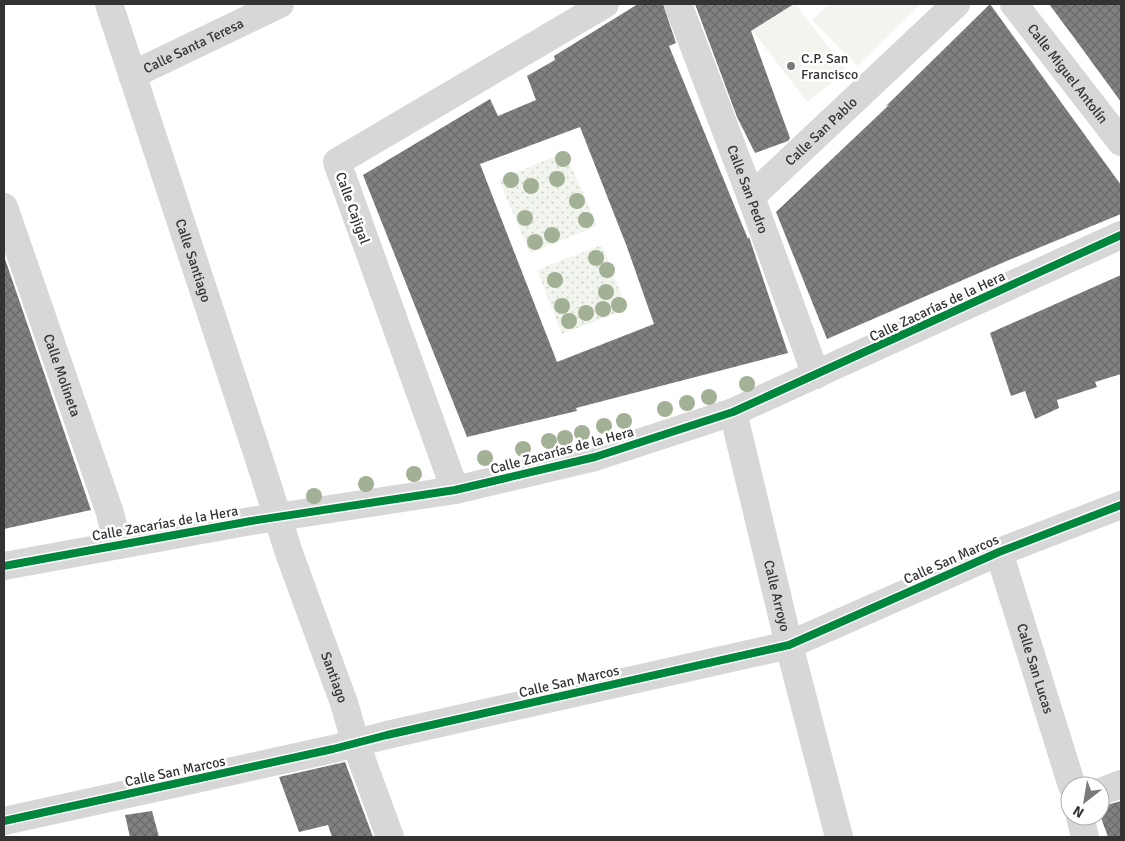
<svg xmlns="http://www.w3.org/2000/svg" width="1125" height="841" viewBox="0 0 1125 841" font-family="Signika,sans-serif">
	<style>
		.park { fill: url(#park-dots) }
		.garden { fill: #f1f5ed }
		.building { fill: url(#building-cross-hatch); fill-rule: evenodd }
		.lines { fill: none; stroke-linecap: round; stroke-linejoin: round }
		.minor { stroke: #d7d7d7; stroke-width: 28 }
		.cycleway-casing { stroke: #fff; stroke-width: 11 }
		.cycleway { stroke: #00873e; stroke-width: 8 }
		.tree { fill: #a2b095 }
		.poi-dot { fill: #7a7a7a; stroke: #fff; stroke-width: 2 }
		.labels { text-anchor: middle; stroke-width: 5; stroke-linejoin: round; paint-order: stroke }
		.street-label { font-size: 14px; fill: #333; stroke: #fff }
		.poi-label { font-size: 14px; fill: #333; stroke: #fff; text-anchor: start }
	</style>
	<defs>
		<pattern id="park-dots" width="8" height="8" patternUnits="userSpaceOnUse" patternTransform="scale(1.25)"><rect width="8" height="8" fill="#f1f5ed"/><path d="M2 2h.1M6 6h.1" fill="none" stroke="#cfd2cc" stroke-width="1.8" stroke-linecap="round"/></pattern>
		<pattern id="building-cross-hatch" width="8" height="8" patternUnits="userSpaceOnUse" patternTransform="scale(1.25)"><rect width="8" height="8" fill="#818181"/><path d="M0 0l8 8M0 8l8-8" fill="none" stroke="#6a6a6a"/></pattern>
	</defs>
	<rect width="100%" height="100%" fill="#fff"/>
	<path class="park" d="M 565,152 L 597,226 L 530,253 L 499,180 Z
		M 602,245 L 627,309 L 562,334 L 537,270 Z"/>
	<path class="garden" d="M 795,4 L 847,71 L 807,102 L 752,30 Z
		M 830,4 L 921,4 L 857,66 L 812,20 Z"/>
	<path class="building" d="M 638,4 L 663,4 L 676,43 L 669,46 L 748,239 L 749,237 L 788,353 L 576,408 L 577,411 L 467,437 L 363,175 L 490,99 L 498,116 L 536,100 L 527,76 L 555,60 L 554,56 ZM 580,127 L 627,247 L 654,324 L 557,362 L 480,164 Z
		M 695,4 L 794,4 L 751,31 L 790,138 L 788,141 L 755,153 L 737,117 Z
		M 990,4 L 1121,185 L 1121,214 L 1009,260 L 827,339 L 776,212 L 889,105 L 886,106 Z
		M 1049,4 L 1121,4 L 1121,102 L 1075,39 Z
		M 4,256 L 91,510 L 4,529 Z
		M 1121,275 L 1121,374 L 1095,382 L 1097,387 L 1057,400 L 1059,408 L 1035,419 L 1025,391 L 1011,396 L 990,333 Z
		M 345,762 L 373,837 L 332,837 L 328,825 L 299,832 L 279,777 Z
		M 1121,801 L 1121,837 L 1108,837 L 1100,815 L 1100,807 Z
		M 152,811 L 159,837 L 130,837 L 125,815 Z"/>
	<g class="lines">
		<g class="minor">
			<path id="s1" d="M 109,4 L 263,471 L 289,553 L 344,703 L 356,744 L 390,837"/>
			<path id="s2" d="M 678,4 L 751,197 L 816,375"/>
			<path id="s3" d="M 1014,4 L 1121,142"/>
			<path id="s4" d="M 132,75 L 280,4"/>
			<path id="s5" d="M 751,197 L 956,4"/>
			<path id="s6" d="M 4,207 L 110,513 L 118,545"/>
			<path id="s7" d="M 733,412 L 789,645 L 839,837"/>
			<path d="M 455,490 L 337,162 L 605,4"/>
			<path id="s8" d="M 999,552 L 1072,786"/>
			<path d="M 4,566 L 251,521 L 455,490 L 595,457 L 733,412 L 1121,235"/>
			<path d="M 1100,792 L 1121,784"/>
			<path d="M 1080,816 L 1085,837"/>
			<path d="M 4,821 L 333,749 L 387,735 L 789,645 L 999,552 L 1121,505"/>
		</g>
		<g class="cycleway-casing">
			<path id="cycleway" d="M 4,566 L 251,521 L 455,490 L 595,457 L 733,412 L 1121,235
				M 4,821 L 333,749 L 387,735 L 789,645 L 999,552 L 1121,505"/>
		</g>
		<use href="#cycleway" class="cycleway"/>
	</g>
	<g class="tree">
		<circle cx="563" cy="159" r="8"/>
		<circle cx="557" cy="179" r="8"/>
		<circle cx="511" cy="180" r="8"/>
		<circle cx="531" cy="186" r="8"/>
		<circle cx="577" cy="201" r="8"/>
		<circle cx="525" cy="218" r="8"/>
		<circle cx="586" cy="220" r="8"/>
		<circle cx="552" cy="235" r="8"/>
		<circle cx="535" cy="242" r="8"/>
		<circle cx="596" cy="258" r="8"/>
		<circle cx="607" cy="270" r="8"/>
		<circle cx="555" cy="280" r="8"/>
		<circle cx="606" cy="292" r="8"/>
		<circle cx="619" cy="305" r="8"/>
		<circle cx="562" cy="306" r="8"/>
		<circle cx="603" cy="309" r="8"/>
		<circle cx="586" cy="313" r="8"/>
		<circle cx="569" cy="321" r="8"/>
		<circle cx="747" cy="384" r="8"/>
		<circle cx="709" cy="397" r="8"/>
		<circle cx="687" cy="403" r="8"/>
		<circle cx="665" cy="409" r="8"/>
		<circle cx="624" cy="421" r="8"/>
		<circle cx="604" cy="426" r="8"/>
		<circle cx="582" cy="433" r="8"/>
		<circle cx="565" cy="438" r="8"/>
		<circle cx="549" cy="441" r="8"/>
		<circle cx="523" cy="449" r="8"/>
		<circle cx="485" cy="458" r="8"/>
		<circle cx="414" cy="474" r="8"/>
		<circle cx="366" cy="484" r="8"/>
		<circle cx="314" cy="496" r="8"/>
	</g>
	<circle class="poi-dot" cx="791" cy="66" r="5"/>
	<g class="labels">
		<g class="street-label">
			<text dy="5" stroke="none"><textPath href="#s4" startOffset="68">Calle Santa Teresa</textPath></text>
			<text dy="5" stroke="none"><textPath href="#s3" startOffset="88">Calle Miguel Antolín</textPath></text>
			<text dy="5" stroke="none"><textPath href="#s5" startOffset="96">Calle San Pablo</textPath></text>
			<text dy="5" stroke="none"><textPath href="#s2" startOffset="198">Calle San Pedro</textPath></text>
			<text transform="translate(353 208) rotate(70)" y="5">Calle Cajigal</text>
			<text dy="5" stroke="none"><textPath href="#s1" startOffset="270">Calle Santiago</textPath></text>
			<text transform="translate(937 306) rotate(-25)" y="5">Calle Zacarías de la Hera</text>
			<text dy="5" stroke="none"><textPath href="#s6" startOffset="178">Calle Molineta</textPath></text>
			<text transform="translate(562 450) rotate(-15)" y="5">Calle Zacarías de la Hera</text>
			<text transform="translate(165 523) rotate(-10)" y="5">Calle Zacarías de la Hera</text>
			<text transform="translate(951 559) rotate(-24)" y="5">Calle San Marcos</text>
			<text dy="5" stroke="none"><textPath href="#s7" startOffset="189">Calle Arroyo</textPath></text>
			<text dy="5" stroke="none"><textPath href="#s8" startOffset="122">Calle San Lucas</textPath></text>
			<text dy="5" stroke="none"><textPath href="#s1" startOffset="710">Santiago</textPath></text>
			<text transform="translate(569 681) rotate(-13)" y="5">Calle San Marcos</text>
			<text transform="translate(175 771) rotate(-12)" y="5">Calle San Marcos</text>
		</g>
		<g class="poi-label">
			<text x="801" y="63">C.P. San<tspan x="801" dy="16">Francisco</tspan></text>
		</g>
	</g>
	<rect width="1125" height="841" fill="none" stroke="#333333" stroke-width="10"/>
	<g transform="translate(1085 801) rotate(211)"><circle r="24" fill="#ffffff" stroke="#adadad"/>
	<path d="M0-4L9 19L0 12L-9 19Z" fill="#7a7a7a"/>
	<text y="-8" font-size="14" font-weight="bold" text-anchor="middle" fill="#333333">N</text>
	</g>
</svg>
